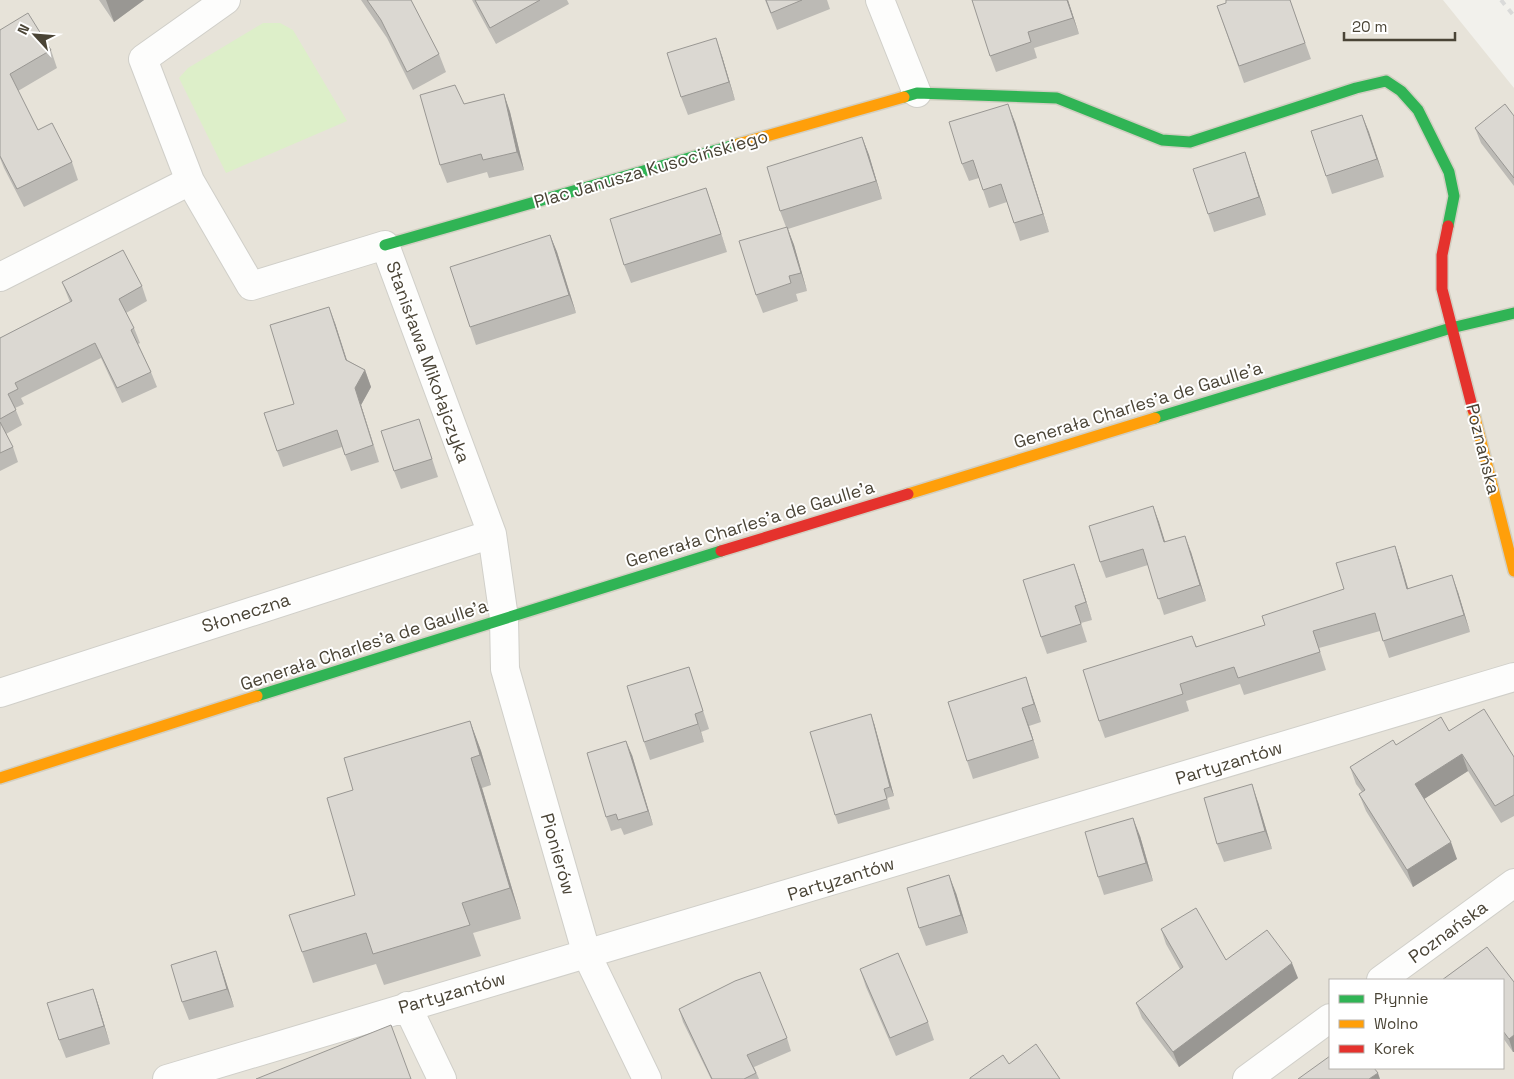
<svg xmlns="http://www.w3.org/2000/svg" width="1514" height="1079" viewBox="0 0 1514 1079" font-family="'Space Grotesk',sans-serif">
	<style>
		.residential { fill: #e7e3d9; fill-rule: evenodd }
		.green { fill: #ddefc9 }
		.lines { fill: none; stroke-linecap: round; stroke-linejoin: round }
		.street-casing { stroke: #d0cfc9; stroke-width: 30 }
		.fast-casing { stroke: #d2cfc2; stroke-width: 14 }
		.slow-casing { stroke: #d2cfc2; stroke-width: 14 }
		.jam-casing { stroke: #d2cfc2; stroke-width: 14 }
		.street { stroke: #fdfdfc; stroke-width: 28 }
		.fast { stroke: #30b455; stroke-width: 11 }
		.slow { stroke: #ff9f0a; stroke-width: 11 }
		.jam { stroke: #e5322d; stroke-width: 11 }
		.rail { stroke: #dadad9; stroke-width: 4; stroke-dasharray: 6 6; stroke-linecap: butt }
		.wall { fill: #bcbab5 }
		.shaded-wall { fill: #999793 }
		.building { fill: #dbd8d2; stroke: #999793 }
		.labels { text-anchor: middle; stroke-width: 4; stroke-linejoin: round; paint-order: stroke }
		.street-label { font-size: 18px; fill: #4a4436; stroke: #fff }
	</style>
	<rect width="100%" height="100%" fill="#f2f1ec"/>
	<path class="residential" d="M 0,0 L 1443,0 L 1514,88 L 1514,1079 L 0,1079 ZM 1330,980 L 1503,980 L 1503,1068 L 1330,1068 Z"/>
	<path class="green" d="M 263,23 L 280,23 L 293,30 L 347,121 L 226,173 L 179,78 L 188,68 Z"/>
	<g class="lines">
		<g class="street-casing">
			<path id="street" d="M 880,0 L 917,93
				M 190,181 L 143,59 L 226,0
				M 0,277 L 190,181 L 251,286 L 385,245 L 492,534 L 504,618 L 505,669 L 587,955 L 647,1079
				M 0,693 L 492,534
				M 1381,980 L 1514,883
				M 407,1006 L 442,1079
				M 167,1079 L 1514,677
				M 1247,1079 L 1330,1018"/>
		</g>
		<g class="fast-casing">
			<path id="fast" d="M 904,97 L 917,93 L 1057,98 L 1162,140 L 1190,142 L 1356,88 L 1386,81 L 1401,91 L 1418,110 L 1449,172 L 1454,196 L 1448,226
				M 385,245 L 738,144
				M 1155,418 L 1451,328 L 1514,313
				M 257,696 L 721,551"/>
		</g>
		<g class="slow-casing">
			<path id="slow" d="M 738,144 L 904,97
				M 1473,410 L 1514,571
				M 908,494 L 1155,418
				M 0,778 L 257,696"/>
		</g>
		<g class="jam-casing">
			<path id="jam" d="M 1448,226 L 1442,255 L 1442,289 L 1473,410
				M 721,551 L 908,494"/>
		</g>
		<use href="#street" class="street"/>
		<use href="#fast" class="fast"/>
		<use href="#slow" class="slow"/>
		<use href="#jam" class="jam"/>
		<path class="rail" d="M 1501,0 L 1514,16"/>
	</g>
	<path class="wall" d="M 99,0 L 144,0 L 114,22 Z
		M 361,0 L 411,0 L 439,54 L 446,72 L 413,90 L 387,38 Z
		M 472,0 L 567,0 L 569,4 L 496,44 Z
		M 765,0 L 827,0 L 830,9 L 777,30 Z
		M 1068,0 L 1079,34 L 1034,48 L 1037,58 L 996,72 L 990,56 Z
		M 1290,0 L 1311,59 L 1244,83 L 1217,6 L 1226,3 Z
		M 0,30 L 51,50 L 57,68 L 18,91 L 38,130 L 72,162 L 78,180 L 24,207 L 4,168 L 0,158 Z
		M 722,56 L 735,100 L 688,115 L 681,97 Z
		M 504,94 L 510,112 L 524,170 L 489,178 L 487,172 L 447,183 L 440,165 L 464,104 Z
		M 1362,115 L 1384,177 L 1332,194 L 1326,176 Z
		M 1514,116 L 1514,186 L 1481,143 L 1475,128 Z
		M 1015,122 L 1049,232 L 1020,241 L 1007,202 L 989,208 L 979,178 L 969,181 L 962,164 Z
		M 862,137 L 869,155 L 882,199 L 788,229 L 794,245 L 807,291 L 796,294 L 798,301 L 763,313 L 756,295 L 786,227 L 780,211 Z
		M 1245,152 L 1266,215 L 1214,232 L 1208,214 Z
		M 706,188 L 727,252 L 631,283 L 624,265 Z
		M 550,235 L 557,252 L 576,313 L 476,345 L 470,327 Z
		M 62,282 L 142,286 L 147,301 L 126,313 L 134,328 L 140,343 L 138,344 L 151,372 L 157,387 L 122,403 L 101,358 L 21,398 L 24,404 L 15,408 L 22,425 L 6,434 L 13,447 L 18,462 L 0,471 L 0,338 L 70,302 Z
		M 335,323 L 347,360 L 365,370 L 371,387 L 361,405 L 379,462 L 351,471 L 342,447 L 283,467 L 277,451 L 294,404 Z
		M 425,437 L 438,477 L 401,489 L 394,471 Z
		M 1153,506 L 1165,542 L 1191,552 L 1206,601 L 1164,615 L 1148,565 L 1106,578 L 1100,562 Z
		M 1395,546 L 1401,564 L 1408,588 L 1458,592 L 1470,632 L 1389,658 L 1380,631 L 1319,648 L 1326,670 L 1244,695 L 1240,684 L 1186,701 L 1189,711 L 1105,738 L 1099,721 L 1192,636 L 1197,647 L 1265,625 L 1344,589 Z
		M 1080,581 L 1092,620 L 1081,623 L 1087,642 L 1047,654 L 1041,637 Z
		M 689,667 L 709,729 L 701,732 L 704,742 L 650,760 L 644,742 Z
		M 1032,695 L 1041,722 L 1029,726 L 1039,758 L 973,779 L 967,761 Z
		M 470,721 L 481,751 L 491,785 L 482,788 L 521,919 L 473,933 L 481,956 L 384,985 L 376,964 L 313,983 L 302,952 L 355,895 L 353,790 Z
		M 874,723 L 894,796 L 887,798 L 890,809 L 838,824 L 835,815 Z
		M 1449,731 L 1514,757 L 1514,816 L 1501,823 L 1468,771 L 1424,799 L 1457,859 L 1413,887 L 1366,811 L 1359,794 L 1362,792 L 1356,784 L 1350,767 L 1396,745 Z
		M 632,755 L 653,825 L 624,835 L 621,828 L 611,831 L 606,817 Z
		M 1258,802 L 1272,849 L 1224,862 L 1217,844 Z
		M 1140,836 L 1153,881 L 1104,895 L 1098,877 Z
		M 956,893 L 968,933 L 926,946 L 919,928 Z
		M 1161,929 L 1226,960 L 1298,978 L 1179,1067 L 1142,1018 L 1136,1003 L 1180,969 L 1166,944 Z
		M 1487,947 L 1514,982 L 1513,1052 L 1503,1038 L 1503,980 L 1442,980 Z
		M 222,969 L 234,1007 L 189,1020 L 182,1002 Z
		M 860,969 L 928,1022 L 934,1040 L 896,1056 L 866,987 Z
		M 93,989 L 99,1007 L 110,1044 L 66,1058 L 59,1040 Z
		M 679,1009 L 787,1038 L 791,1051 L 754,1067 L 759,1079 L 711,1079 L 683,1022 Z"/>
	<path class="shaded-wall" d="M 106,0 L 144,0 L 114,22 Z
		M 1067,0 L 1068,0 L 1079,34 L 1073,18 Z
		M 716,38 L 722,56 L 735,100 L 729,82 Z
		M 504,94 L 510,112 L 524,170 L 517,152 Z
		M 1008,104 L 1015,122 L 1049,232 L 1043,214 Z
		M 1362,115 L 1369,132 L 1384,177 L 1377,159 Z
		M 862,137 L 869,155 L 882,199 L 876,181 Z
		M 1245,152 L 1266,215 L 1259,197 Z
		M 706,188 L 712,205 L 727,252 L 721,234 Z
		M 787,227 L 794,245 L 807,291 L 801,273 Z
		M 550,235 L 557,252 L 576,313 L 569,295 Z
		M 329,307 L 335,323 L 352,377 L 346,360 Z
		M 365,370 L 371,387 L 361,405 L 379,462 L 355,388 Z
		M 1153,506 L 1159,522 L 1170,558 L 1164,542 Z
		M 1185,536 L 1191,552 L 1206,601 L 1200,585 Z
		M 1395,546 L 1401,564 L 1413,606 L 1407,589 Z
		M 1074,564 L 1080,581 L 1092,620 L 1086,602 Z
		M 1452,575 L 1458,592 L 1470,632 L 1464,615 Z
		M 1026,677 L 1041,722 L 1034,704 Z
		M 1022,708 L 1029,726 L 1039,758 L 1033,740 Z
		M 695,714 L 701,732 L 704,742 L 698,724 Z
		M 871,714 L 874,723 L 894,796 L 890,787 Z
		M 470,721 L 481,751 L 491,785 L 480,755 Z
		M 626,741 L 632,755 L 653,825 L 648,811 Z
		M 1462,754 L 1468,771 L 1421,801 L 1415,784 Z
		M 471,758 L 482,788 L 521,919 L 510,888 Z
		M 1252,784 L 1258,802 L 1272,849 L 1265,831 Z
		M 1133,818 L 1140,836 L 1153,881 L 1146,863 Z
		M 1451,842 L 1457,859 L 1413,887 L 1407,870 Z
		M 949,875 L 956,893 L 968,933 L 961,915 Z
		M 216,951 L 222,969 L 234,1007 L 227,989 Z
		M 1292,963 L 1298,978 L 1179,1067 L 1173,1052 Z
		M 93,989 L 99,1007 L 110,1044 L 104,1026 Z
		M 1514,1035 L 1514,1052 L 1513,1052 L 1509,1039 Z
		M 1378,1073 L 1380,1079 L 1369,1079 Z"/>
	<path class="building" d="M 367,0 L 411,0 L 439,54 L 407,72 L 381,20 Z
		M 475,0 L 540,0 L 490,28 Z
		M 766,0 L 802,0 L 771,13 Z
		M 972,0 L 1067,0 L 1073,18 L 1028,32 L 1031,42 L 990,56 Z
		M 1226,0 L 1290,0 L 1305,43 L 1239,66 L 1217,6 L 1226,3 Z
		M 28,13 L 51,50 L 10,74 L 38,130 L 52,123 L 72,162 L 17,189 L 0,156 L 0,30 Z
		M 716,38 L 729,82 L 681,97 L 667,53 Z
		M 455,85 L 464,104 L 504,94 L 517,152 L 483,160 L 481,154 L 440,165 L 420,95 Z
		M 1008,104 L 1043,214 L 1014,223 L 1001,184 L 983,190 L 973,160 L 962,164 L 949,122 Z
		M 1505,104 L 1514,116 L 1514,178 L 1475,128 Z
		M 1362,115 L 1377,159 L 1326,176 L 1311,131 Z
		M 862,137 L 876,181 L 780,211 L 767,167 Z
		M 1245,152 L 1259,197 L 1208,214 L 1193,169 Z
		M 706,188 L 721,234 L 624,265 L 610,219 Z
		M 787,227 L 801,273 L 789,276 L 791,283 L 756,295 L 739,241 Z
		M 550,235 L 569,295 L 470,327 L 450,267 Z
		M 123,250 L 142,286 L 119,299 L 134,328 L 131,330 L 151,372 L 117,388 L 95,343 L 15,383 L 18,389 L 8,394 L 16,410 L 0,419 L 0,338 L 72,301 L 62,282 Z
		M 329,307 L 346,360 L 365,370 L 355,388 L 373,445 L 345,455 L 337,430 L 277,451 L 264,413 L 294,404 L 270,325 Z
		M 419,419 L 432,459 L 394,471 L 381,431 Z
		M 0,422 L 13,447 L 0,453 Z
		M 1153,506 L 1164,542 L 1185,536 L 1200,585 L 1158,599 L 1143,549 L 1100,562 L 1089,526 Z
		M 1395,546 L 1407,589 L 1452,575 L 1464,615 L 1383,641 L 1375,613 L 1313,631 L 1320,652 L 1238,678 L 1234,667 L 1180,684 L 1183,694 L 1099,721 L 1083,670 L 1192,636 L 1196,647 L 1265,625 L 1262,616 L 1344,589 L 1336,563 Z
		M 1074,564 L 1086,602 L 1075,606 L 1081,624 L 1041,637 L 1023,580 Z
		M 689,667 L 703,711 L 695,714 L 698,724 L 644,742 L 627,686 Z
		M 1026,677 L 1034,704 L 1022,708 L 1033,740 L 967,761 L 948,702 Z
		M 1484,709 L 1514,757 L 1514,795 L 1495,806 L 1462,754 L 1415,784 L 1451,842 L 1407,870 L 1359,794 L 1365,790 L 1350,767 L 1393,740 L 1396,745 L 1441,717 L 1449,731 Z
		M 871,714 L 890,787 L 884,789 L 887,799 L 835,815 L 810,732 Z
		M 470,721 L 480,755 L 471,758 L 510,888 L 462,903 L 470,925 L 373,954 L 366,933 L 302,952 L 289,915 L 355,895 L 327,798 L 353,790 L 344,758 Z
		M 626,741 L 648,811 L 618,820 L 616,814 L 606,817 L 587,753 Z
		M 1252,784 L 1265,831 L 1217,844 L 1204,798 Z
		M 1133,818 L 1146,863 L 1098,877 L 1085,832 Z
		M 949,875 L 961,915 L 919,928 L 907,888 Z
		M 1196,908 L 1226,960 L 1267,930 L 1292,963 L 1173,1052 L 1136,1003 L 1183,967 L 1161,929 Z
		M 1487,947 L 1514,982 L 1514,1035 L 1509,1039 L 1503,1031 L 1503,980 L 1442,980 Z
		M 216,951 L 227,989 L 182,1002 L 171,965 Z
		M 898,953 L 928,1022 L 890,1038 L 860,969 Z
		M 760,972 L 787,1038 L 747,1055 L 756,1073 L 744,1079 L 712,1079 L 679,1009 L 735,981 Z
		M 93,989 L 104,1026 L 59,1040 L 47,1003 Z
		M 391,1025 L 411,1079 L 256,1079 Z
		M 1036,1044 L 1060,1079 L 970,1079 L 970,1078 L 1003,1055 L 1009,1064 Z
		M 1330,1056 L 1330,1068 L 1374,1068 L 1378,1073 L 1369,1079 L 1298,1079 Z"/>
	<g class="labels">
		<g class="street-label">
			<text transform="translate(651 169) rotate(-16)" y="6">Plac Janusza Kusocińskiego</text>
			<text transform="translate(428 362) rotate(70)" y="6">Stanisława Mikołajczyka</text>
			<text transform="translate(1138 405) rotate(-17)" y="6">Generała Charles'a de Gaulle'a</text>
			<text transform="translate(1483 449) rotate(76)" y="6">Poznańska</text>
			<text transform="translate(750 524) rotate(-17)" y="6">Generała Charles'a de Gaulle'a</text>
			<text transform="translate(246 613) rotate(-18)" y="6">Słoneczna</text>
			<text transform="translate(364 645) rotate(-18)" y="6">Generała Charles'a de Gaulle'a</text>
			<text transform="translate(1229 763) rotate(-17)" y="6">Partyzantów</text>
			<text transform="translate(558 854) rotate(74)" y="6">Pionierów</text>
			<text transform="translate(841 879) rotate(-17)" y="6">Partyzantów</text>
			<text transform="translate(1448 932) rotate(-36)" y="6">Poznańska</text>
			<text transform="translate(452 993) rotate(-16)" y="6">Partyzantów</text>
		</g>
	</g>
	<rect x="1329" y="979" width="175" height="90" fill="#ffffff" stroke="#b7b4af"/>
	<rect x="1339" y="995" width="25" height="8" fill="#30b455" stroke="#b7b4af"/>
	<text x="1374" y="1004" font-size="15" fill="#4a4436">Płynnie</text>
	<rect x="1339" y="1020" width="25" height="8" fill="#ff9f0a" stroke="#b7b4af"/>
	<text x="1374" y="1029" font-size="15" fill="#4a4436">Wolno</text>
	<rect x="1339" y="1045" width="25" height="8" fill="#e5322d" stroke="#b7b4af"/>
	<text x="1374" y="1054" font-size="15" fill="#4a4436">Korek</text>
	<g transform="translate(35 35) rotate(296)" stroke="#ffffff" stroke-width="4" paint-order="stroke">
	<path d="M0-4L9 19L0 12L-9 19Z" fill="#4a4436"/>
	<text y="-8" font-size="14" font-weight="bold" text-anchor="middle" fill="#4a4436">N</text>
	</g>
	<path d="M1344 32v8h111v-8" fill="none" stroke="#4a4436" stroke-width="2.5"/>
	<text x="1352" y="32" font-size="15" fill="#4a4436" stroke="#ffffff" stroke-width="4" paint-order="stroke">20 m</text>
</svg>
